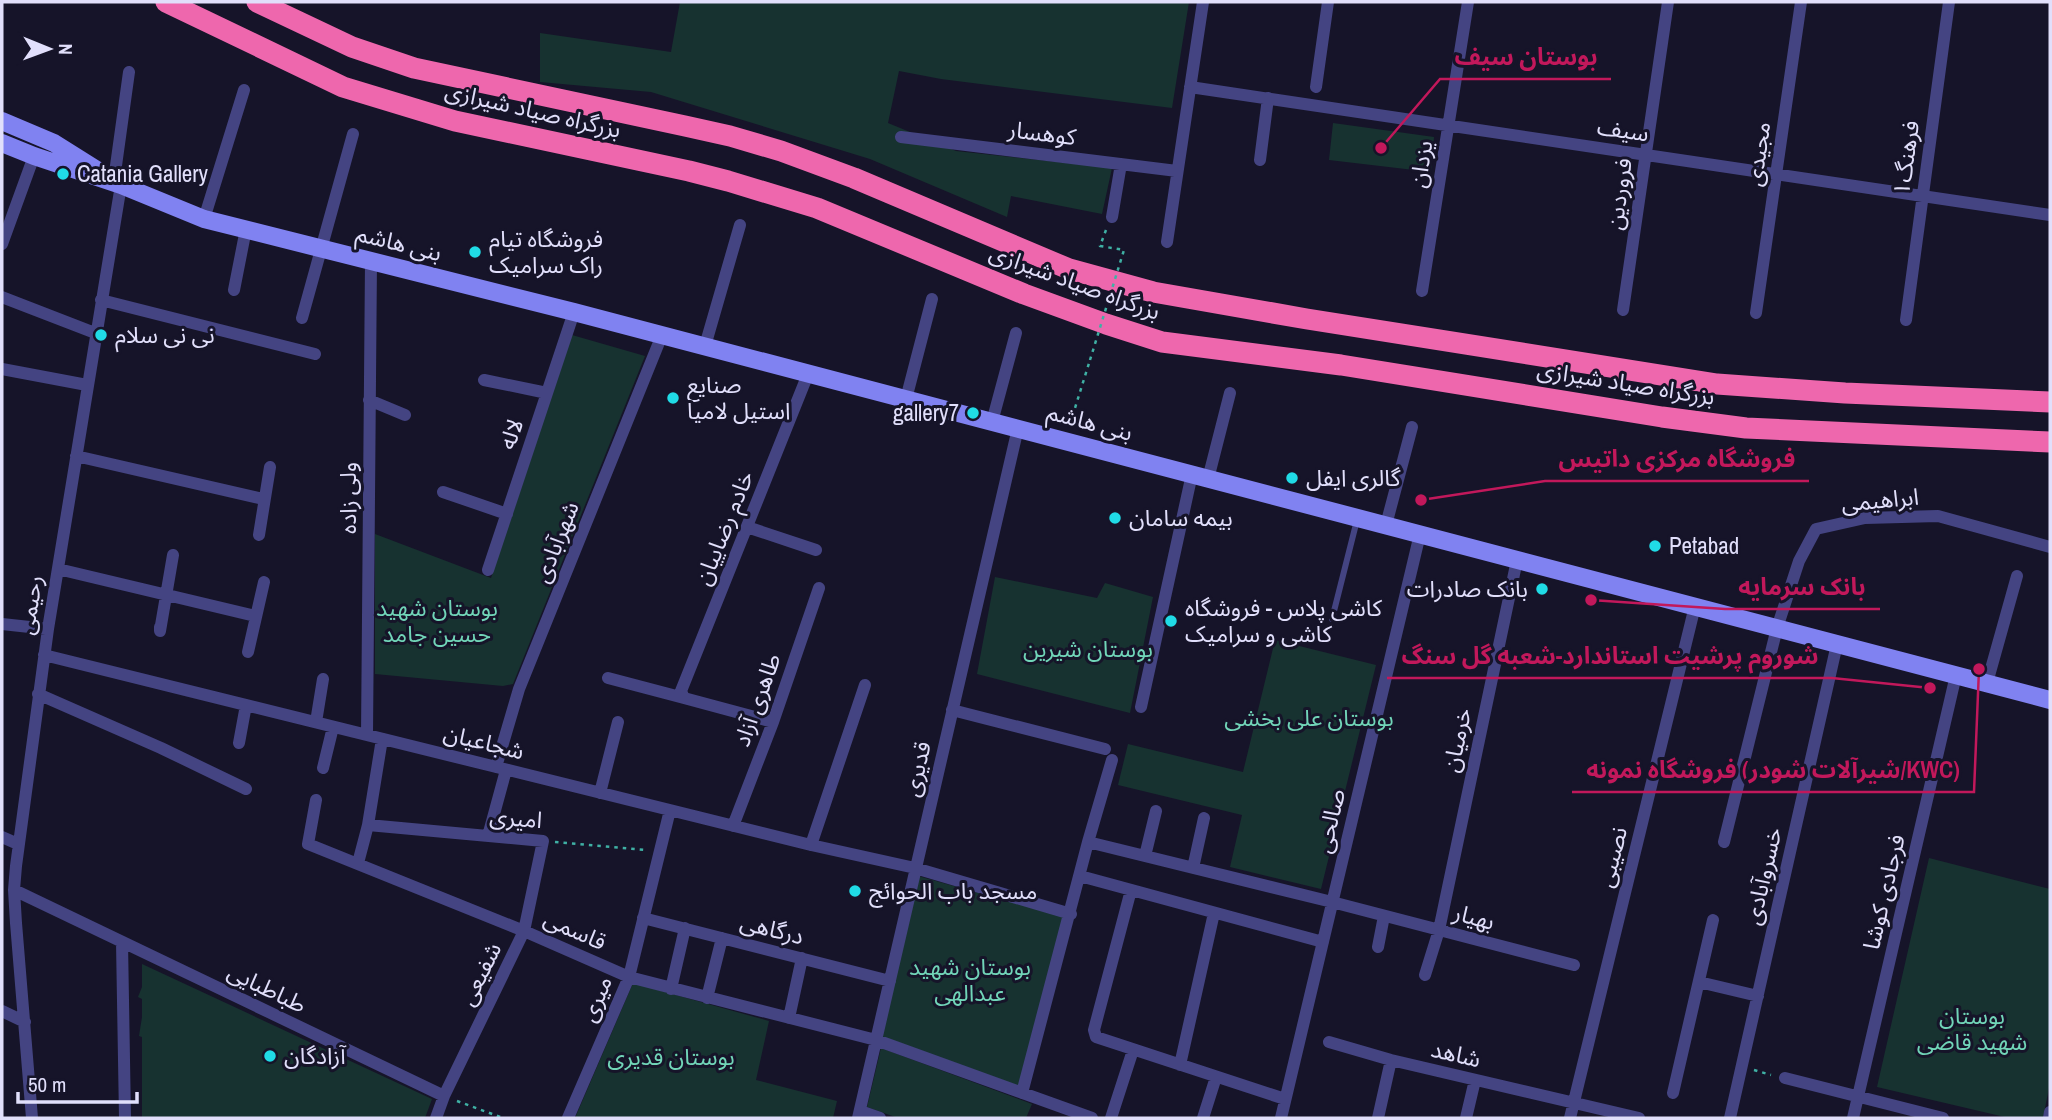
<svg xmlns="http://www.w3.org/2000/svg" width="2052" height="1120" viewBox="0 0 2052 1120" font-family="'Archivo Narrow','Noto Sans Arabic',sans-serif">
	<style>
		.green { fill: #173230 }
		.lines { fill: none; stroke-linecap: round; stroke-linejoin: round }
		.path { stroke: #3fb0a4; stroke-width: 2.5; stroke-dasharray: 3.5 5; stroke-linecap: butt }
		.lane { stroke: #444482; stroke-width: 6 }
		.street { stroke: #444482; stroke-width: 12 }
		.secondary { stroke: #8082f1; stroke-width: 18 }
		.highway { stroke: #ee67ad; stroke-width: 21 }
		.path-bridge { stroke: #3fb0a4; stroke-width: 2.5; stroke-dasharray: 3.5 5; stroke-linecap: butt }
		.poi-dot { fill: #20dbe6; stroke: #161429; stroke-width: 2.5 }
		.labels { text-anchor: middle; stroke-width: 6; stroke-linejoin: round; paint-order: stroke }
		.street-label { font-size: 23px; fill: #e1dffb; stroke: #161429 }
		.poi-label { font-size: 23px; fill: #e1dffb; stroke: #161429; text-anchor: start }
		.park-label { font-size: 23px; fill: #71d5b8; stroke: #161429 }
		.leader { fill: none; stroke: #c2185b; stroke-width: 2.5 }
		.callout-dot { fill: #c2185b; stroke: #161429; stroke-width: 2.5 }
		.callout-label { font-size: 24px; text-anchor: middle; font-weight: bold; fill: #c2185b; stroke: #161429; stroke-width: 6; stroke-linejoin: round; paint-order: stroke }
	</style>
	<rect width="100%" height="100%" fill="#161429"/>
	<path class="green" d="M 680,2 L 1189,2 L 1172,108 L 941,79 L 899,71 L 888,123 L 956,151 L 1112,168 L 1102,214 L 1011,196 L 1007,217 L 870,159 L 651,92 L 540,82 L 540,33 L 671,52 Z
		M 1333,123 L 1434,137 L 1431,172 L 1329,160 Z
		M 572,335 L 645,356 L 513,684 L 503,686 L 375,674 L 375,534 L 491,578 Z
		M 995,577 L 1097,598 L 1105,583 L 1153,597 L 1130,713 L 977,674 Z
		M 1275,640 L 1376,665 L 1321,889 L 1230,867 L 1242,815 L 1118,785 L 1128,744 L 1243,772 Z
		M 1929,858 L 2050,889 L 2050,1083 L 2043,1118 L 2009,1118 L 1877,1087 Z
		M 918,876 L 1065,917 L 1019,1086 L 881,1036 Z
		M 142,964 L 432,1099 L 425,1118 L 142,1118 L 142,1037 L 139,1036 L 142,1017 L 142,999 L 138,997 L 142,987 Z
		M 633,983 L 769,1021 L 756,1080 L 837,1101 L 833,1118 L 575,1118 Z
		M 881,1048 L 1032,1104 L 1026,1118 L 898,1118 L 867,1107 Z"/>
	<g class="lines">
		<path class="path" d="M 1106,230 L 1100,246 L 1124,250
			M 1070,424 L 1090,360
			M 555,842 L 646,850
			M 1754,1070 L 1771,1075
			M 457,1101 L 503,1118"/>
		<path class="lane" d="M 1332,619 L 1357,520"/>
		<path class="street" d="M 1190,87 L 2050,215
			M 1316,87 L 1328,2
			M 901,137 L 1177,171
			M 1260,160 L 1268,98
			M 114,180 L 129,72
			M 1112,217 L 1121,164
			M 204,219 L 244,90
			M 1167,242 L 1203,2
			M 2,244 L 34,156
			M 234,290 L 246,229
			M 1422,291 L 1468,2
			M 2,297 L 95,333
			M 101,300 L 315,354
			M 1623,310 L 1668,2
			M 1756,313 L 1801,2
			M 302,318 L 353,134
			M 1906,320 L 1949,2
			M 705,346 L 740,225
			M 2,369 L 87,385
			M 484,380 L 547,393
			M 906,399 L 932,299
			M 369,400 L 405,415
			M 992,422 L 1016,333
			M 76,456 L 263,499
			M 1208,479 L 1230,393
			M 443,492 L 507,514
			M 1386,525 L 1412,427
			M 747,527 L 816,550
			M 259,535 L 270,467
			M 58,569 L 255,616
			M 488,570 L 574,312
			M 2,624 L 48,629
			M 160,627 L 160,631 L 173,555
			M 248,652 L 264,582
			M 44,655 L 811,845 L 915,868 L 1071,914
			M 608,678 L 684,698
			M 1987,683 L 2017,576
			M 38,694 L 161,748 L 246,789
			M 1141,707 L 1192,474
			M 952,710 L 1105,749
			M 316,722 L 323,679
			M 773,722 L 684,698 L 681,691 L 808,374
			M 367,735 L 371,261
			M 239,743 L 246,705
			M 496,767 L 519,689 L 662,335
			M 323,768 L 333,727
			M 600,793 L 618,722
			M 316,800 L 308,844 L 524,931 L 629,977 L 876,1040 L 1092,1118
			M 368,825 L 543,841 L 524,931 L 444,1096 L 436,1118
			M 733,826 L 773,722 L 819,588
			M 488,836 L 506,770
			M 2,837 L 18,844
			M 1088,842 L 1332,902 L 1574,965
			M 1724,842 L 1777,628 L 1799,561 L 1816,529 L 1865,518 L 1938,516 L 2050,547
			M 811,845 L 865,685
			M 1145,856 L 1156,811
			M 358,863 L 368,825 L 382,739
			M 1193,868 L 1204,818
			M 1080,876 L 1323,942
			M 14,890 L 444,1096
			M 1131,890 L 1094,1030 L 1096,1037 L 1285,1099
			M 643,918 L 890,981
			M 122,942 L 125,1118
			M 1378,947 L 1384,916
			M 1425,975 L 1439,930 L 1517,560
			M 1699,982 L 1758,996
			M 671,989 L 685,928
			M 707,998 L 722,938
			M 2,1011 L 25,1022
			M 789,1018 L 802,958
			M 1329,1042 L 1391,1060 L 1639,1118
			M 1180,1065 L 1214,913
			M 1785,1078 L 1943,1118
			M 1022,1093 L 1088,842 L 1112,760
			M 1673,1093 L 1713,920
			M 860,1111 L 880,1118
			M 32,1118 L 16,923 L 14,890 L 16,866 L 48,629 L 121,185
			M 568,1118 L 629,977 L 670,810
			M 858,1118 L 1018,428
			M 1111,1118 L 1133,1050
			M 1203,1118 L 1216,1077
			M 1281,1118 L 1420,534
			M 1378,1118 L 1391,1060
			M 1466,1118 L 1475,1080
			M 1570,1118 L 1695,606
			M 1730,1118 L 1837,644
			M 1853,1118 L 1956,675
			M 2049,1118 L 2050,1112"/>
		<path class="secondary" d="M 2,121 L 54,143 L 97,170
			M 2,143 L 34,156 L 121,185 L 204,219 L 574,312 L 2050,700"/>
		<path class="highway" d="M 166,2 L 343,87 L 455,121 L 689,171 L 728,181 L 817,208 L 1024,294 L 1106,324 L 1162,342 L 1341,365 L 1662,417 L 1746,428 L 2050,442
			M 257,2 L 352,47 L 414,68 L 685,126 L 730,136 L 781,151 L 854,178 L 1069,269 L 1153,292 L 1307,319 L 1717,384 L 1845,393 L 2050,402"/>
		<path class="path-bridge" d="M 1090,360 L 1124,250"/>
	</g>
	<g class="poi-dot">
		<circle cx="63" cy="174" r="7"/>
		<circle cx="475" cy="252" r="7"/>
		<circle cx="101" cy="335" r="7"/>
		<circle cx="673" cy="398" r="7"/>
		<circle cx="973" cy="413" r="7"/>
		<circle cx="1292" cy="478" r="7"/>
		<circle cx="1115" cy="518" r="7"/>
		<circle cx="1655" cy="546" r="7"/>
		<circle cx="1542" cy="589" r="7"/>
		<circle cx="1171" cy="621" r="7"/>
		<circle cx="855" cy="891" r="7"/>
		<circle cx="270" cy="1056" r="7"/>
	</g>
	<g class="labels">
		<g class="street-label">
			<text transform="translate(533 110) rotate(13)" y="8">بزرگراه صیاد شیرازی</text>
			<text transform="translate(1623 130) rotate(8)" y="8">سیف</text>
			<text transform="translate(1042 133) rotate(7)" y="8">کوهسار</text>
			<text transform="translate(1758 154) rotate(-82)" y="8">مجیدی</text>
			<text transform="translate(1906 158) rotate(-82)" y="8">فرهنگ۱</text>
			<text transform="translate(1421 164) rotate(-81)" y="8">یزدان</text>
			<text transform="translate(1619 194) rotate(-82)" y="8">فروردین</text>
			<text transform="translate(399 243) rotate(14)" y="8">بنی هاشم</text>
			<text transform="translate(1075 282) rotate(20)" y="8">بزرگراه صیاد شیرازی</text>
			<text transform="translate(1626 383) rotate(9)" y="8">بزرگراه صیاد شیرازی</text>
			<text transform="translate(1090 422) rotate(15)" y="8">بنی هاشم</text>
			<text transform="translate(511 434) rotate(-71)" y="8">لاله</text>
			<text transform="translate(348 498) rotate(-90)" y="8">ولی زاده</text>
			<text transform="translate(1880 500) rotate(-5)" y="8">ابراهیمی</text>
			<text transform="translate(724 528) rotate(-68)" y="8">خادم رضاییان</text>
			<text transform="translate(556 542) rotate(-68)" y="8">شهرآبادی</text>
			<text transform="translate(30 605) rotate(-81)" y="8">رحیمی</text>
			<text transform="translate(757 700) rotate(-70)" y="8">طاهری آزاد</text>
			<text transform="translate(1457 740) rotate(-78)" y="8">خرمیان</text>
			<text transform="translate(484 742) rotate(14)" y="8">شجاعیان</text>
			<text transform="translate(917 769) rotate(-77)" y="8">قدیری</text>
			<text transform="translate(516 818) rotate(5)" y="8">امیری</text>
			<text transform="translate(1330 821) rotate(-77)" y="8">صالحی</text>
			<text transform="translate(1612 857) rotate(-76)" y="8">نصیبی</text>
			<text transform="translate(1763 876) rotate(-77)" y="8">خسروآبادی</text>
			<text transform="translate(1884 892) rotate(-77)" y="8">فرجادی کوشا</text>
			<text transform="translate(1474 917) rotate(15)" y="8">بهیار</text>
			<text transform="translate(772 929) rotate(14)" y="8">درگاهی</text>
			<text transform="translate(575 930) rotate(24)" y="8">قاسمی</text>
			<text transform="translate(480 974) rotate(-64)" y="8">شفیعی</text>
			<text transform="translate(267 988) rotate(26)" y="8">طباطبایی</text>
			<text transform="translate(596 999) rotate(-67)" y="8">میری</text>
			<text transform="translate(1456 1054) rotate(13)" y="8">شاهد</text>
		</g>
		<g class="poi-label">
			<text x="77" y="182">Catania Gallery</text>
			<text x="489" y="247">فروشگاه تیام<tspan x="489" dy="26">راک سرامیک</tspan></text>
			<text x="115" y="343">نی نی سلام</text>
			<text x="687" y="393">صنایع<tspan x="687" dy="26">استیل لامیا</tspan></text>
			<text x="959" y="421" text-anchor="end">gallery7</text>
			<text x="1306" y="486">گالری ایفل</text>
			<text x="1129" y="526">بیمه سامان</text>
			<text x="1669" y="554">Petabad</text>
			<text x="1528" y="597" text-anchor="end">بانک صادرات</text>
			<text x="1185" y="616">کاشی پلاس - فروشگاه<tspan x="1185" dy="26">کاشی و سرامیک</tspan></text>
			<text x="869" y="899">مسجد باب الحوائج</text>
			<text x="284" y="1064">آزادگان</text>
		</g>
		<g class="park-label">
			<text x="437" y="616">بوستان شهید<tspan x="437" dy="26">حسین جامد</tspan></text>
			<text x="1088" y="657">بوستان شیرین</text>
			<text x="1309" y="726">بوستان علی بخشی</text>
			<text x="970" y="975">بوستان شهید<tspan x="970" dy="26">عبدالهی</tspan></text>
			<text x="1972" y="1024">بوستان<tspan x="1972" dy="26">شهید قاضی</tspan></text>
			<text x="671" y="1065">بوستان قدیری</text>
		</g>
	</g>
	<path class="leader" d="M1381 148L1440 79H1611M1421 500L1545 481H1809M1591 600L1725 609H1880M1930 688L1832 678H1387M1979 669L1974 792H1572"/>
	<g class="callout-dot">
		<circle cx="1381" cy="148" r="7"/>
		<circle cx="1421" cy="500" r="7"/>
		<circle cx="1591" cy="600" r="7"/>
		<circle cx="1930" cy="688" r="7"/>
		<circle cx="1979" cy="669" r="7"/>
	</g>
	<g class="callout-label">
		<text x="1526" y="65">بوستان سیف</text>
		<text x="1677" y="467">فروشگاه مرکزی داتیس</text>
		<text x="1802" y="595">بانک سرمایه</text>
		<text x="1610" y="664">شوروم پرشیت استاندارد-شعبه گل سنگ</text>
		<text x="1773" y="778">فروشگاه نمونه (شیرآلات شودر/KWC)</text>
	</g>
	<rect width="2052" height="1120" fill="none" stroke="#e1dffb" stroke-width="7"/>
	<g transform="translate(49 49) rotate(91)" stroke="#161429" stroke-width="5" paint-order="stroke">
	<path d="M0-5L12 26L0 18L-12 26Z" fill="#e1dffb"/>
	<text y="-10" font-size="19" font-weight="bold" text-anchor="middle" fill="#e1dffb">N</text>
	</g>
	<path d="M18 1092v10h119v-10" fill="none" stroke="#e1dffb" stroke-width="3.5"/>
	<text x="28" y="1092" font-size="21" fill="#e1dffb" stroke="#161429" stroke-width="5" paint-order="stroke">50 m</text>
</svg>
